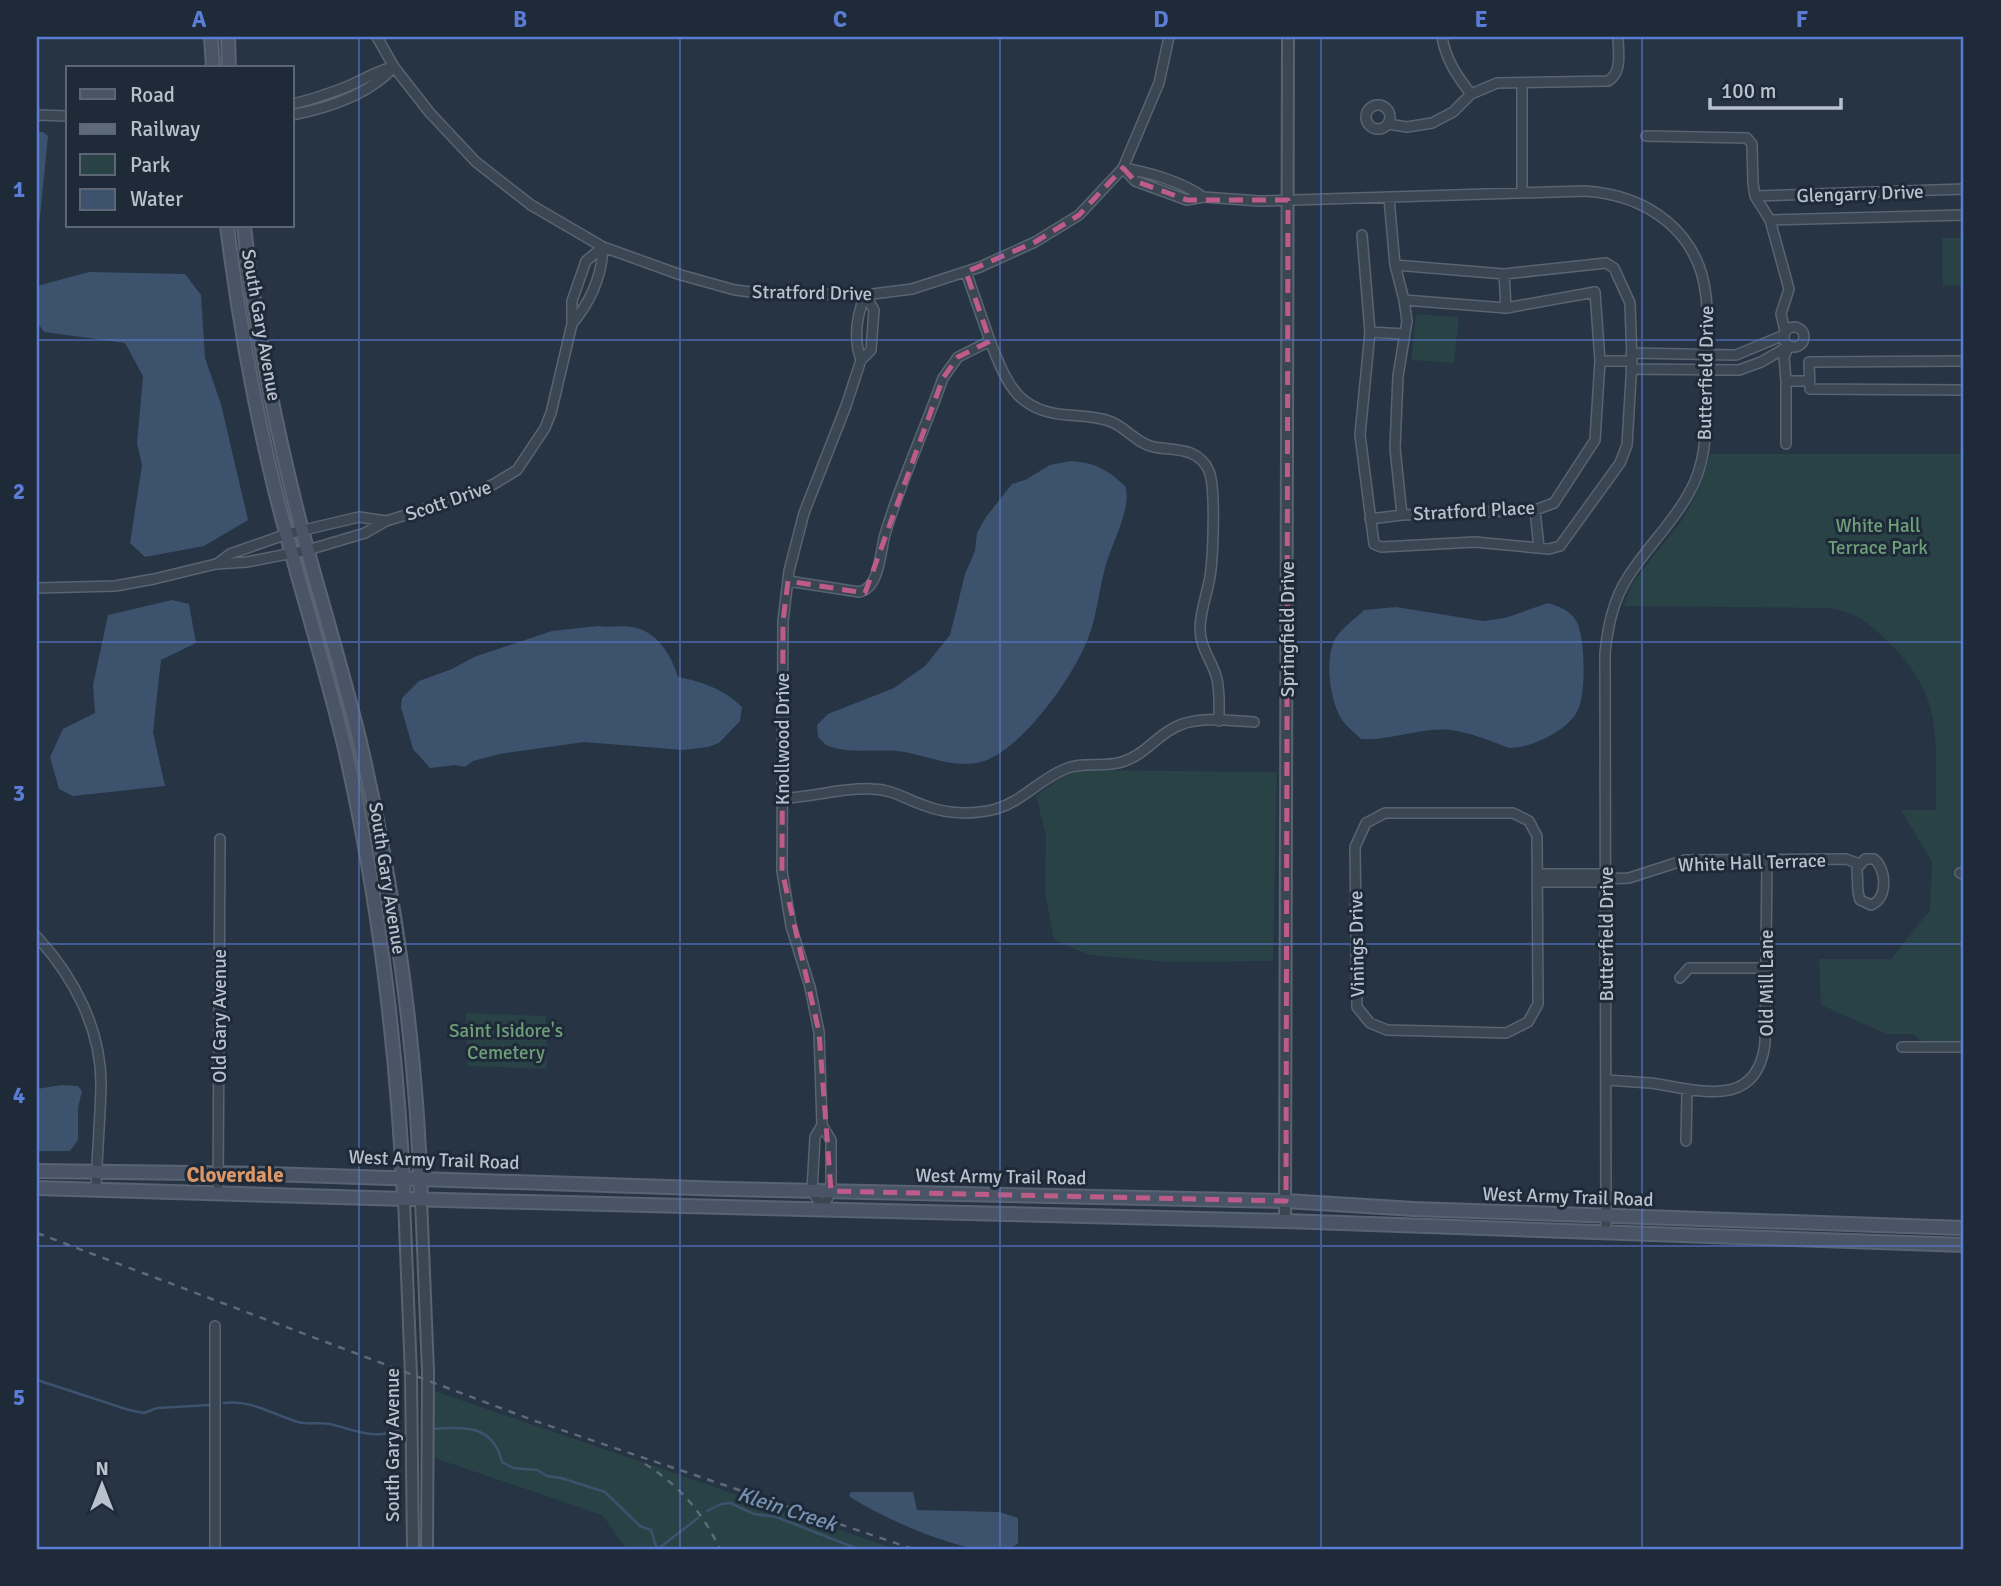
<svg xmlns="http://www.w3.org/2000/svg" width="2001" height="1586" viewBox="0 0 2001 1586" font-family="Signika,sans-serif">
	<style>
		.green { fill: #284245 }
		.water { fill: #3c526d }
		.lines { fill: none; stroke-linecap: round; stroke-linejoin: round }
		.stream { stroke: #3c526d; stroke-width: 2.5 }
		.minor-casing { stroke: #596371; stroke-width: 12 }
		.tertiary-casing { stroke: #596371; stroke-width: 14 }
		.secondary-casing { stroke: #596371; stroke-width: 16 }
		.minor { stroke: #3b4653; stroke-width: 9 }
		.tertiary { stroke: #3b4653; stroke-width: 10 }
		.secondary { stroke: #495567; stroke-width: 12 }
		.rail { stroke: #5d6a7a; stroke-width: 2.5; stroke-dasharray: 7 7; stroke-linecap: butt }
		.marked { fill: none; stroke: #be5c89; stroke-width: 5; stroke-dasharray: 14 9; stroke-linejoin: round }
		.grid { fill: none; stroke: #5b7cd4; stroke-width: 2; stroke-opacity: 0.55 }
		.labels { text-anchor: middle; stroke-width: 6; stroke-linejoin: round; paint-order: stroke }
		.street-label { font-size: 19px; fill: #b8c1cd; stroke: #1f2a39 }
		.park-label { font-size: 19px; fill: #6f9f79; stroke: #1f2a39 }
		.neighbourhood-label { font-size: 21px; font-weight: bold; fill: #da9667; stroke: #1f2a39 }
		.water-label { font-size: 21px; font-style: italic; fill: #7892b1; stroke: #1f2a39 }
		.neatline { fill: none; stroke: #5b7cd4; stroke-width: 2.5 }
		.grid-label { font-size: 23px; text-anchor: middle; font-weight: bold; fill: #5b7cd4 }
	</style>
	<rect width="100%" height="100%" fill="#263444"/>
	<path class="green" d="M 1942,238 L 1964,238 L 1964,285 L 1943,286 Z
		M 1416,314 L 1459,317 L 1454,363 L 1411,360 Z
		M 1710,454 L 1964,454 L 1964,1042 L 1921,1041 L 1913,1034 L 1887,1034 L 1821,1005 L 1819,959 L 1891,959 L 1930,910 L 1932,862 L 1901,810 L 1936,810 C 1935,737 1945,696 1887,641 C 1866,621 1856,612 1827,608 L 1623,606 L 1633,582 L 1682,520 L 1700,487 Z
		M 1081,770 L 1277,772 L 1273,961 L 1168,962 L 1090,955 L 1054,940 L 1045,892 L 1046,836 L 1036,796 L 1061,777 Z
		M 466,1013 L 546,1016 L 547,1069 L 468,1066 Z
		M 434,1391 L 896,1549 L 627,1549 L 602,1515 L 434,1458 Z"/>
	<path class="water" d="M 37,132 L 43,132 L 48,136 L 37,246 Z
		M 89,272 L 185,274 L 201,295 L 205,358 L 221,404 L 248,520 L 204,546 L 145,557 L 130,543 L 142,465 L 137,443 L 143,376 L 125,343 L 44,332 L 37,322 L 37,286 Z
		M 1070,461 C 1096,463 1107,469 1125,486 C 1133,507 1110,547 1105,568 C 1098,594 1096,625 1083,650 C 1067,684 1017,756 977,763 C 953,767 929,757 905,752 C 880,748 849,755 826,745 L 818,737 L 817,725 L 828,714 L 894,688 L 925,666 L 950,635 L 965,574 L 975,551 L 977,533 L 986,517 L 1012,484 L 1025,480 L 1050,465 Z
		M 172,600 L 189,604 L 196,643 L 161,660 L 153,732 L 165,786 L 73,796 L 59,789 L 50,757 L 63,729 L 95,713 L 93,685 L 108,615 Z
		M 1548,603 C 1558,606 1569,610 1575,619 C 1586,634 1586,694 1578,710 C 1568,731 1531,748 1509,748 C 1490,741 1470,732 1450,730 C 1421,727 1392,741 1361,739 C 1354,732 1343,724 1339,715 C 1330,696 1325,662 1334,641 C 1340,629 1355,619 1364,610 L 1396,607 L 1483,621 L 1505,618 Z
		M 598,626 C 609,628 621,625 632,627 C 657,631 671,654 678,677 C 703,682 724,689 742,707 L 740,721 L 719,743 L 708,747 L 683,750 L 584,742 L 500,754 L 473,761 L 465,767 L 455,765 L 430,768 L 413,749 L 401,707 L 402,698 L 419,681 L 452,669 L 474,657 L 552,631 Z
		M 61,1085 L 78,1086 L 82,1091 L 78,1108 L 78,1140 L 70,1151 L 37,1151 L 37,1089 Z
		M 851,1492 L 913,1492 L 917,1510 L 999,1512 L 1018,1518 L 1018,1543 C 1017,1544 1011,1549 1009,1549 C 974,1560 879,1517 849,1496 Z"/>
	<g class="lines">
		<path class="stream" d="M 37,1380 L 129,1410 L 144,1413 L 157,1408 L 210,1405
			M 224,1403 C 250,1399 274,1415 298,1422 C 309,1425 319,1422 330,1424 C 355,1430 373,1440 399,1430
			M 433,1429 C 465,1426 493,1425 502,1462 L 513,1468 L 537,1470 L 547,1476 L 561,1478 L 605,1492 L 640,1526 L 651,1530 L 657,1549
			M 707,1511 L 721,1504 L 730,1503 L 754,1514 L 776,1517 L 797,1525 L 858,1549
			M 658,1549 L 698,1518"/>
		<g class="minor-casing">
			<path id="minor" d="M 377,37 L 394,67 L 430,113 L 476,162 L 531,205 L 603,247 L 681,275 L 735,290 L 759,293 L 865,295 L 912,289 L 980,267 L 1035,242 L 1079,215 L 1123,168 L 1159,83 L 1169,37
				M 1442,37 C 1446,60 1457,76 1471,94
				M 292,104 C 311,100 328,94 346,87 C 362,80 375,72 392,67
				M1366 117a12 12 0 1 1 24 0a12 12 0 1 1-24 0Z
				M 37,115 L 68,116
				M 292,115 C 328,108 369,95 394,67
				M 1388,124 L 1407,127 L 1432,123 L 1453,112 L 1471,94 L 1497,83 L 1608,81 C 1623,72 1618,52 1618,37
				M 1646,136 L 1747,138 L 1752,144 L 1753,183 L 1755,196 L 1770,220 L 1789,289 L 1781,314 L 1785,331
				M 1123,168 L 1135,181 L 1187,200 L 1203,197 L 1260,201 L 1585,191 C 1647,195 1699,231 1706,296 C 1709,322 1706,350 1706,376 C 1706,411 1709,448 1695,481 C 1679,517 1649,544 1628,577 C 1613,600 1608,626 1605,653 L 1606,1233
				M 1123,168 C 1148,172 1183,182 1203,197
				M 1522,193 L 1522,83
				M 1755,196 L 1964,189
				M 1389,198 L 1395,265 L 1404,300 L 1407,321 L 1398,376 L 1395,448 L 1402,515 L 1535,510 L 1554,503 L 1595,440 L 1600,361 L 1595,292 L 1506,308 L 1404,300
				M 1770,220 L 1964,215
				M 1362,235 L 1370,332
				M 1395,265 L 1504,274 L 1606,263 L 1614,268 L 1630,303 L 1632,361 L 1627,445 L 1620,463 L 1560,546 L 1549,549 L 1475,542 L 1381,547 L 1374,544 L 1360,435 L 1370,332 L 1405,334
				M 1504,274 L 1506,308
				M 572,324 C 591,301 602,277 603,247
				M1784 337a10 10 0 1 1 20 0a10 10 0 1 1-20 0Z
				M 990,341 C 1007,383 1016,411 1067,415 C 1081,416 1095,416 1109,421 C 1125,426 1137,444 1154,447 C 1176,451 1198,447 1209,471 C 1216,488 1213,557 1210,577 C 1207,594 1200,612 1200,629 C 1200,648 1213,662 1217,679 C 1220,693 1219,707 1219,721
				M 1631,353 L 1736,355 L 1784,335
				M 861,360 C 853,338 857,315 865,295
				M 1600,361 L 1632,361
				M 1964,361 L 1809,362 L 1810,389 L 1964,390
				M 1631,369 L 1739,370 L 1761,362 L 1789,346
				M 1786,381 L 1809,381
				M 1786,444 L 1786,381 L 1784,357 L 1788,348
				M 1535,510 L 1539,548
				M 1370,519 L 1402,515
				M 218,563 L 230,554 L 287,534 L 359,517 L 386,521
				M 788,581 L 859,592 C 881,588 880,548 886,531 C 902,479 925,429 943,378 L 958,357 L 990,341 L 966,272
				M 37,588 L 115,586 L 154,579 L 216,564 L 247,562 L 308,550 L 365,533 L 386,521 L 468,496 L 494,484 L 517,470 L 545,428 L 551,413 L 572,324 L 572,301 L 586,261 L 603,247
				M 782,798 C 812,798 842,787 872,789 C 891,789 906,799 923,805 C 946,814 972,815 996,809 C 1023,801 1040,779 1065,769 C 1083,761 1104,768 1122,762 C 1147,754 1158,733 1180,725 C 1201,716 1232,721 1254,722
				M 1385,813 L 1513,813 L 1529,821 L 1537,836 L 1538,1004 L 1528,1022 L 1506,1033 L 1387,1030 L 1370,1023 L 1357,1007 L 1355,847 L 1366,823 Z
				M 1865,859 L 1874,859 C 1887,869 1888,899 1871,905 L 1860,900 L 1858,892 L 1857,868 Z
				M 1960,873 L 1964,875
				M 1538,874 L 1606,874
				M 1606,879 L 1629,878 L 1685,860 L 1846,859 L 1859,864
				M 1538,882 L 1606,882
				M 37,937 C 74,977 102,1030 101,1087 C 100,1121 97,1155 96,1189
				M 1680,978 L 1689,968 L 1766,968
				M 1902,1047 L 1964,1047
				M 1607,1080 C 1621,1081 1636,1082 1650,1083 C 1696,1089 1756,1112 1765,1044 L 1767,860
				M 822,1125 L 815,1137 L 812,1191 L 823,1208
				M 1686,1141 L 1687,1090
				M 218,1193 L 220,839
				M 823,1208 L 831,1191 L 831,1140 L 822,1125 L 819,1032 L 810,987 L 791,926 L 782,871 L 783,621 L 789,571 L 804,513 L 846,406 L 861,360 L 871,350 L 874,310 L 865,295
				M 215,1326 L 215,1549"/>
		</g>
		<g class="tertiary-casing">
			<path id="tertiary" d="M 404,1199 L 411,1375 L 413,1549
				M 421,1199 L 428,1371 L 427,1549
				M 1285,1221 L 1288,37"/>
		</g>
		<g class="secondary-casing">
			<path id="secondary" d="M 211,37 L 213,68
				M 228,37 L 229,68
				M 227,226 C 238,313 253,400 274,486 C 296,576 325,663 346,753 C 379,899 397,1049 404,1199
				M 244,226 C 255,326 275,425 300,523 C 319,594 341,665 359,738 C 394,886 417,1047 421,1199
				M 37,1171 L 269,1174 L 727,1189 L 1286,1201 L 1414,1209 L 1964,1228
				M 37,1188 L 404,1199 L 1285,1221 L 1964,1245"/>
		</g>
		<use href="#minor" class="minor"/>
		<use href="#tertiary" class="tertiary"/>
		<use href="#secondary" class="secondary"/>
		<path class="rail" d="M 37,1233 L 535,1421 L 913,1549
			M 645,1464 C 679,1485 703,1513 720,1549"/>
	</g>
	<path class="marked" d="M 1123,168 L 1135,181 L 1187,200 L 1288,200 L 1286,1201 L 831,1191 L 819,1032 L 782,871 L 783,621 L 788,581 L 865,593 L 943,378 L 958,357 L 990,341 L 966,272 L 1035,242 L 1079,215 Z"/>
	<path class="grid" d="M 359,37 L 359,1549M 680,37 L 680,1549M 1000,37 L 1000,1549M 1321,37 L 1321,1549M 1642,37 L 1642,1549M 37,340 L 1964,340M 37,642 L 1964,642M 37,944 L 1964,944M 37,1246 L 1964,1246"/>
	<g class="labels">
		<g class="street-label">
			<text transform="translate(1860 193) rotate(-2)" y="7">Glengarry Drive</text>
			<text transform="translate(812 292) rotate(1)" y="7">Stratford Drive</text>
			<text transform="translate(262 325) rotate(80)" y="7">South Gary Avenue</text>
			<text transform="translate(1705 373) rotate(-89)" y="7">Butterfield Drive</text>
			<text transform="translate(448 500) rotate(-19)" y="7">Scott Drive</text>
			<text transform="translate(1474 510) rotate(-3)" y="7">Stratford Place</text>
			<text transform="translate(1287 629) rotate(-90)" y="7">Springfield Drive</text>
			<text transform="translate(782 739) rotate(-90)" y="7">Knollwood Drive</text>
			<text transform="translate(1752 862) rotate(-2)" y="7">White Hall Terrace</text>
			<text transform="translate(388 878) rotate(81)" y="7">South Gary Avenue</text>
			<text transform="translate(1606 934) rotate(-90)" y="7">Butterfield Drive</text>
			<text transform="translate(1356 944) rotate(-91)" y="7">Vinings Drive</text>
			<text transform="translate(1766 983) rotate(-90)" y="7">Old Mill Lane</text>
			<text transform="translate(219 1016) rotate(-90)" y="7">Old Gary Avenue</text>
			<text transform="translate(434 1159) rotate(2)" y="7">West Army Trail Road</text>
			<text transform="translate(1001 1176) rotate(1)" y="7">West Army Trail Road</text>
			<text transform="translate(1568 1196) rotate(2)" y="7">West Army Trail Road</text>
			<text transform="translate(392 1445) rotate(-90)" y="7">South Gary Avenue</text>
		</g>
		<g class="park-label">
			<text x="1878" y="532">White Hall<tspan x="1878" dy="22">Terrace Park</tspan></text>
			<text x="506" y="1037">Saint Isidore's<tspan x="506" dy="22">Cemetery</tspan></text>
		</g>
		<g class="neighbourhood-label">
			<text x="235" y="1182">Cloverdale</text>
		</g>
		<g class="water-label">
			<text transform="translate(787 1509) rotate(18)" y="7">Klein Creek</text>
		</g>
	</g>
	<rect width="2001" height="1586" fill="none" stroke="#1f2a39" stroke-width="77"/>
	<rect x="66" y="66" width="228" height="161" fill="#1f2a39" stroke="#5c6674" stroke-width="2"/>
	<rect x="80" y="89" width="35" height="10" fill="#495567" stroke="#5c6674" stroke-width="2"/>
	<text x="130" y="102" font-size="21" fill="#b8c1cd">Road</text>
	<rect x="80" y="124" width="35" height="10" fill="#5d6a7a" stroke="#5c6674" stroke-width="2"/>
	<text x="130" y="136" font-size="21" fill="#b8c1cd">Railway</text>
	<rect x="80" y="154" width="35" height="21" fill="#284245" stroke="#5c6674" stroke-width="2"/>
	<text x="130" y="172" font-size="21" fill="#b8c1cd">Park</text>
	<rect x="80" y="189" width="35" height="21" fill="#3c526d" stroke="#5c6674" stroke-width="2"/>
	<text x="130" y="206" font-size="21" fill="#b8c1cd">Water</text>
	<g transform="translate(102 1485)" stroke="#1f2a39" stroke-width="5" paint-order="stroke">
	<path d="M0-5L12 26L0 18L-12 26Z" fill="#b8c1cd"/>
	<text y="-10" font-size="19" font-weight="bold" text-anchor="middle" fill="#b8c1cd">N</text>
	</g>
	<path d="M1710 98v10h131v-10" fill="none" stroke="#b8c1cd" stroke-width="3.5"/>
	<text x="1721" y="98" font-size="21" fill="#b8c1cd" stroke="#1f2a39" stroke-width="5" paint-order="stroke">100 m</text>
	<rect x="38" y="38" width="1924" height="1510" class="neatline"/>
	<g class="grid-label">
		<text x="199" y="27">A</text>
		<text x="520" y="27">B</text>
		<text x="840" y="27">C</text>
		<text x="1161" y="27">D</text>
		<text x="1481" y="27">E</text>
		<text x="1802" y="27">F</text>
		<text x="19" y="197">1</text>
		<text x="19" y="499">2</text>
		<text x="19" y="801">3</text>
		<text x="19" y="1103">4</text>
		<text x="19" y="1405">5</text>
	</g>
</svg>
